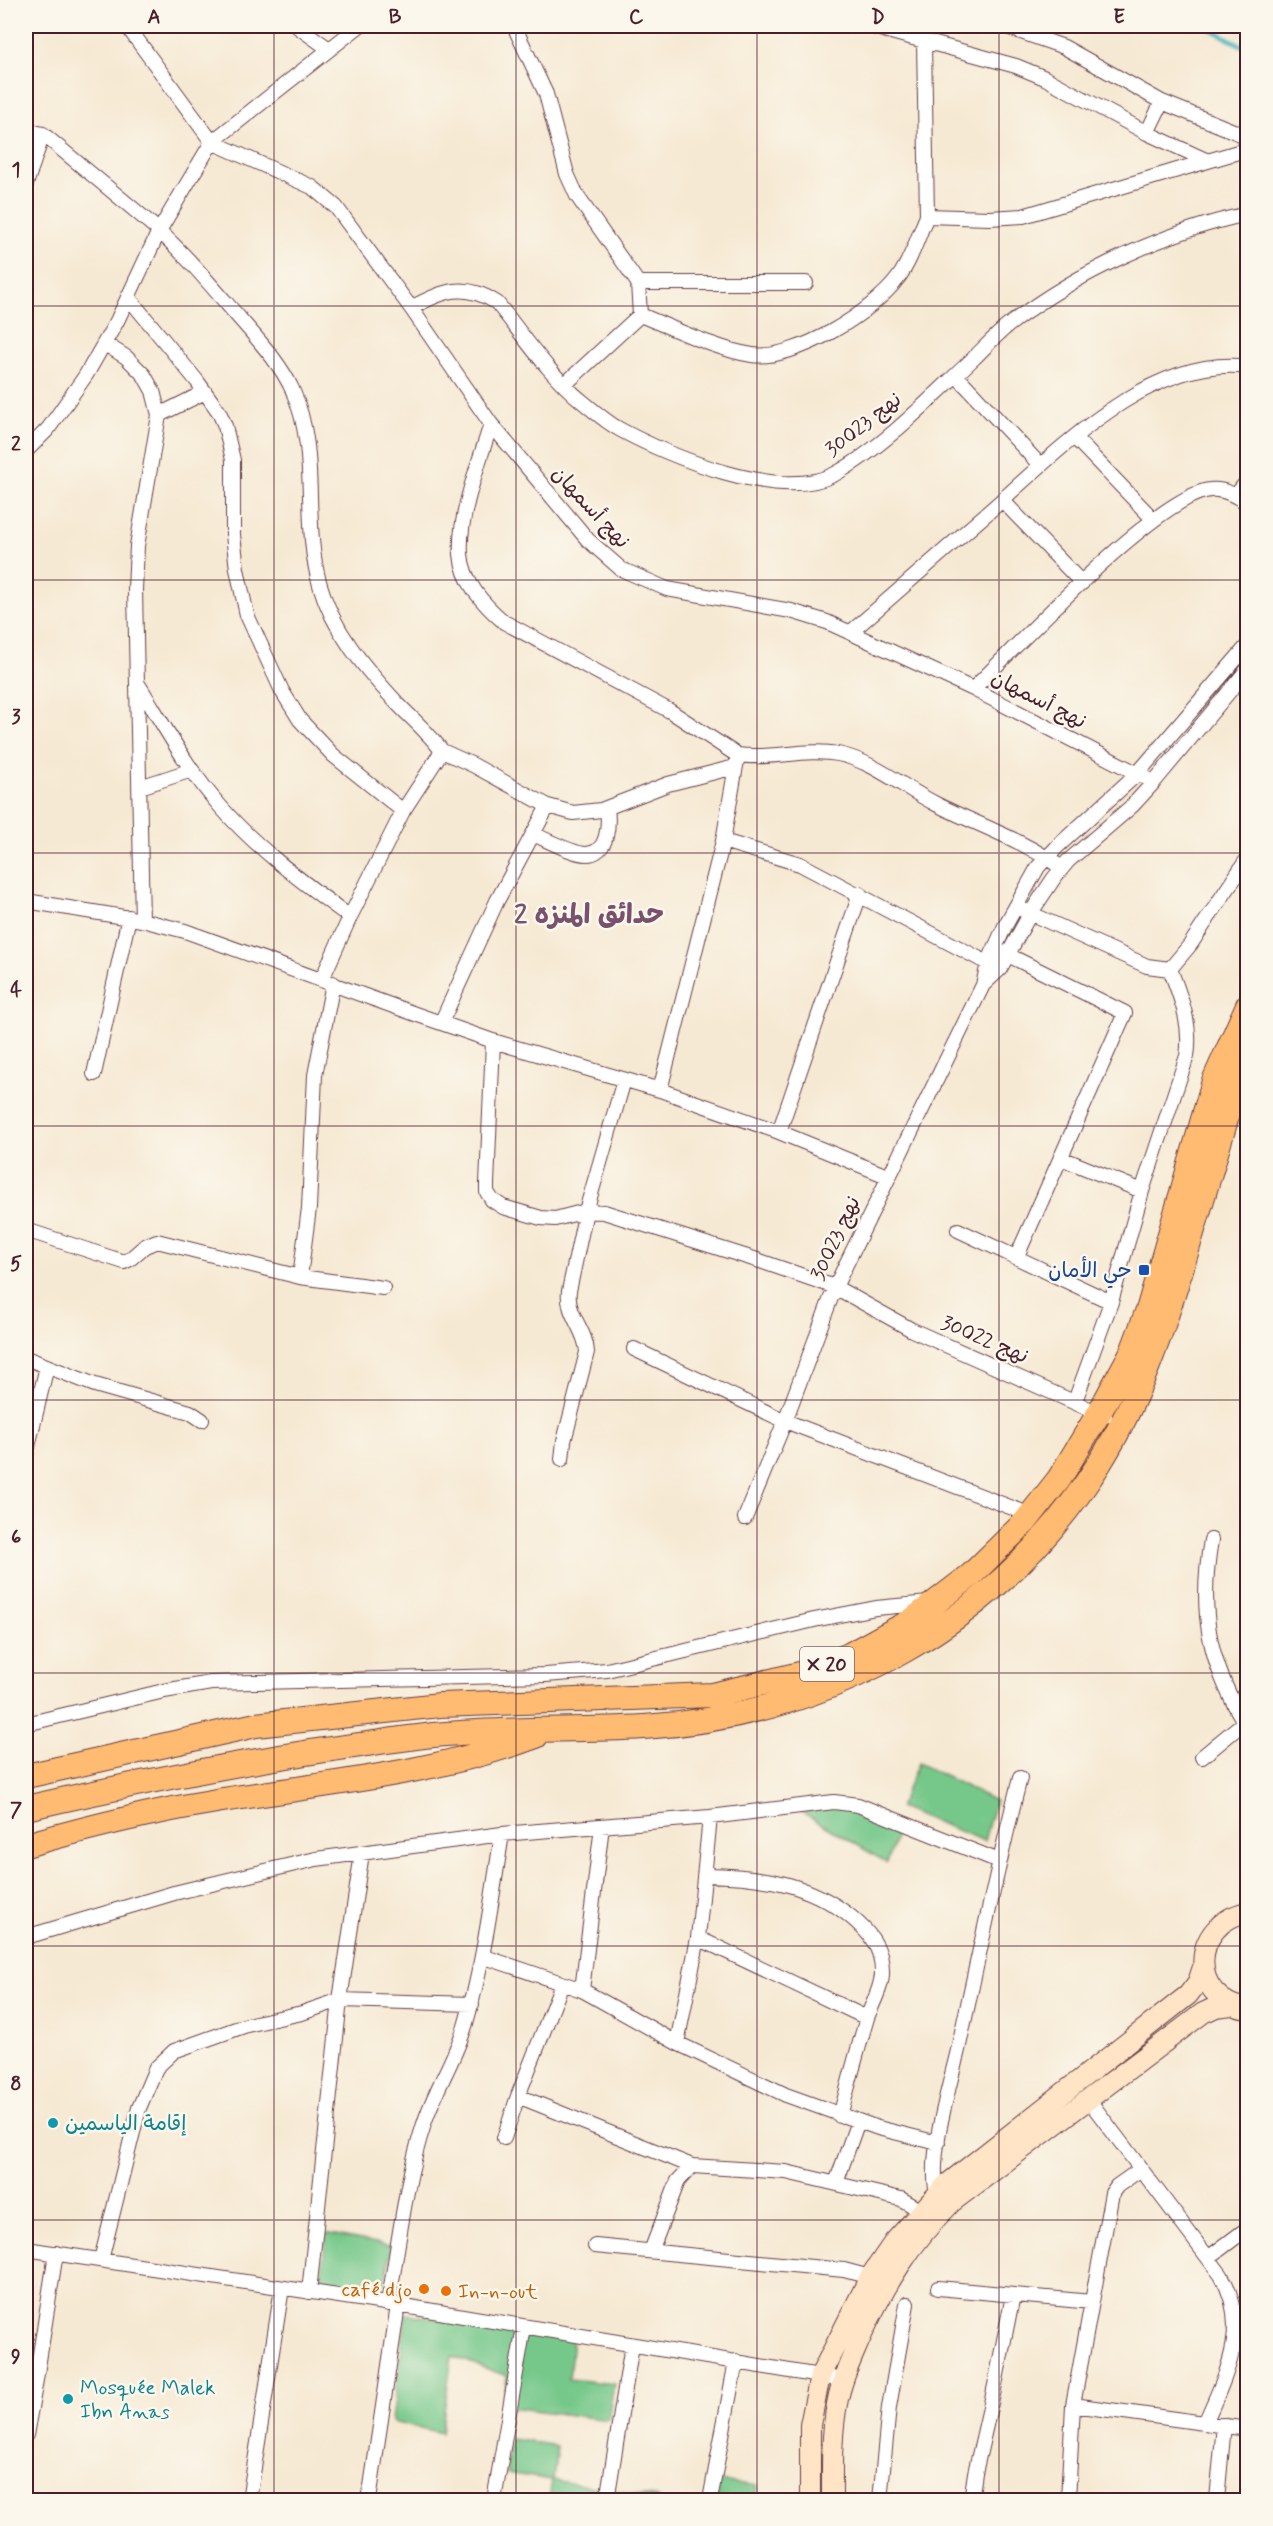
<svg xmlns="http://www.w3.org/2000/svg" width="1273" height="2526" viewBox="0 0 1273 2526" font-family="Mynerve,'Playpen Sans Arabic',sans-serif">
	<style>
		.green { fill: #76c88a; stroke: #60745a; stroke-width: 1.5 }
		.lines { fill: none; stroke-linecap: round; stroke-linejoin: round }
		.stream { stroke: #44b2bf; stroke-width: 4.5 }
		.street-casing { stroke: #643d44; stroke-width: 16 }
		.secondary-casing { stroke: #643d44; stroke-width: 22 }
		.highway-casing { stroke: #643d44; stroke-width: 26 }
		.street { stroke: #fff; stroke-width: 14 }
		.secondary { stroke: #ffe4c6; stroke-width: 20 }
		.highway { stroke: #febb71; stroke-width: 24 }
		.grid { fill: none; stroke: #4a1f2b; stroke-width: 1.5; stroke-opacity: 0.55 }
		.transit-dot { fill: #1a4fb4; stroke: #fbf7ec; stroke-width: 2 }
		.culture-dot { fill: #0f9aa8; stroke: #fbf7ec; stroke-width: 2 }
		.food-dot { fill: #e8710a; stroke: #fbf7ec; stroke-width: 2 }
		.labels { text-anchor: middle; stroke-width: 5; stroke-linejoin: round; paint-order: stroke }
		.shield { fill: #fbf7ec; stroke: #7f6065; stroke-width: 1.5 }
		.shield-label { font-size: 20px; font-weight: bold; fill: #4a1f2b }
		.street-label { font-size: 21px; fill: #4a1f2b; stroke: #fbf7ec }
		.transit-label { font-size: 21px; fill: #164399; stroke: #fbf7ec; text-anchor: end }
		.culture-label { font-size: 21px; fill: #0d838f; stroke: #fbf7ec; text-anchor: start }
		.food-label { font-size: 21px; fill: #c56008; stroke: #fbf7ec; text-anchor: end }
		.district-label { font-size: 27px; font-weight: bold; fill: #78526d; stroke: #fbf7ec }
		.neatline { fill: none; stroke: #4a1f2b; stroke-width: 2 }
		.grid-label { font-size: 20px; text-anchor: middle; font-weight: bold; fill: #4a1f2b }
	</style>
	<rect width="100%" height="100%" fill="#fbf7ec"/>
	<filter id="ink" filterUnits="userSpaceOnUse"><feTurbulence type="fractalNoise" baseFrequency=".0167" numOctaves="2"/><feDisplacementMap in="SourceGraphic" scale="12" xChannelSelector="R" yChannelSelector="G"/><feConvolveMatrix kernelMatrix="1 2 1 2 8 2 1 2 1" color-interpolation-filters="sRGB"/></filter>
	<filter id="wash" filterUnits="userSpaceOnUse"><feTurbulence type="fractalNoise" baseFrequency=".008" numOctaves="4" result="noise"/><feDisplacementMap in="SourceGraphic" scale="24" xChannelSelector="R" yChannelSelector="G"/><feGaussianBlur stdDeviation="1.35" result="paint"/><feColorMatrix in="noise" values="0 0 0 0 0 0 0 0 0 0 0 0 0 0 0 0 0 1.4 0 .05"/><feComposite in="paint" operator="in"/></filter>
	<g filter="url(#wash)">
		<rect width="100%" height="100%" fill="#f6e9d3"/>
		<path class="green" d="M 918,1763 L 995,1801 L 984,1841 L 899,1807 Z
			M 838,1803 L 899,1827 L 887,1863 L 802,1812 Z
			M 326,2233 L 392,2246 L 383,2292 L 321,2283 Z
			M 406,2314 L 573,2337 L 569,2379 L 614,2384 L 608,2420 L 503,2406 L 507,2376 L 452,2356 L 441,2433 L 392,2421 Z
			M 511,2439 L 557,2446 L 553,2480 L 658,2498 L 658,2500 L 549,2500 L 552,2480 L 506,2473 Z
			M 719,2481 L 758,2486 L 756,2500 L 717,2500 Z"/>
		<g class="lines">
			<path class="stream" d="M 1205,26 L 1248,49"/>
		</g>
	</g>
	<g filter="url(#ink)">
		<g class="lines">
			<g class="street-casing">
				<path id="street" d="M 127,26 L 212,142 L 312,187 L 336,207 L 411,308 L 491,424 L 588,540 L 621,569 L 667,589 L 791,611 L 827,622 L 973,689 L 1154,782
					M 297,26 L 329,49
					M 514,26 L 546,94 L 567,174 L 577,196 L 638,283 L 640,315 C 673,328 718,350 752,355 C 795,361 873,312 898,278 C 911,261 918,236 927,216 L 989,218 L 1023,216 L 1248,149
					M 869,26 L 1016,66 L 1045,78 L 1147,133 L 1208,161
					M 1004,26 L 1064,47 L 1162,102 L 1248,137
					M 924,41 L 927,216
					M 26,130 L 43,134 C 81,166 120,197 158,230 C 188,257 214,289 241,320 C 259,341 280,363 292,389 C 321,454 301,520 320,585 C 333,631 364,667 396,702 C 411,718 429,733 442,751
					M 1147,133 L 1162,102
					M 26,184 L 43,134
					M 638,283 L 806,283
					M 128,297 L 197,381 L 219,412 L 225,426 L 233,460 L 233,535 L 237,569 L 247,615 L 282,691 L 300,720 L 333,755 L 403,811 L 442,751 L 473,765 L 548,806 L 573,813 L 601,810 L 668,784 L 735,767
					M 411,308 C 442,291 465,281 497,303 C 524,336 549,375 583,402 C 594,411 606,422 619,429 C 668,456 781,503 835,474 C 883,448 934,395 974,358 C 986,346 997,334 1010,324 C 1076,273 1166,231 1248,214
					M 105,344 L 126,357 L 144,375 L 153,391 L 159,415 L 137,546 L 135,590 L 142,920
					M 956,375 L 1040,465
					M 564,385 L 640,315
					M 159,415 L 205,392
					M 491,424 C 480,460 458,516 461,554 C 463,582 483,604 504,622 L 670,711 L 737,755 C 771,760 805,748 838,754 C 873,761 904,788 936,804 C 978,825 1023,840 1062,868
					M 1074,437 L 1153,519
					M 26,451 L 48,429 L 86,375 L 117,321 L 159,231 L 212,142 L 359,26
					M 1236,495 L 1248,480
					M 1002,500 L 1082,583
					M 851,632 C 898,591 945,550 992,509 C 1058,451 1151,354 1248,367
					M 138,684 C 164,725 187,769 220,806 C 257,849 304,883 350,917
					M 973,689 C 1016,647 1157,496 1210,490 C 1224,488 1237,496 1248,504
					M 140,787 L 192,770
					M 533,834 C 547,840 573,854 586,854 C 609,854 609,823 607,808
					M 723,841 L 800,864 L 995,967
					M 860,894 L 779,1132 L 887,1176
					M 26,901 L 142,920 L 185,931 L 418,1015 L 493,1041 L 660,1090 L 779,1132
					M 1023,910 L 1147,966 L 1170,969 L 1190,945 L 1248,858
					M 1002,952 L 1125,1013 L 1017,1256
					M 322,979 L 350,917 L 403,811
					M 983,985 L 1000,969 L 1030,914 L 1054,878 L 1068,861 L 1132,806 L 1154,782 L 1248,669
					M 441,1023 L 497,901 L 548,806
					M 493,1041 L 487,1184 L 487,1192 L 492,1200 L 503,1207 L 541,1218 L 555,1219 L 586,1211 L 604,1212 L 760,1261 L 835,1287 L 912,1330 L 1105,1416
					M 94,1074 L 129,917
					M 660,1090 L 723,841 L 737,760
					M 1061,1158 L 1142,1191
					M 26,1230 L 124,1262 L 130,1259 L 145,1246 L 157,1241 L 300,1277 L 383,1288
					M 958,1230 L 1111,1302
					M 300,1277 L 309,1208 L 315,1075 L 333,983
					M 634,1349 L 785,1421 L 1031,1515
					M 26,1358 L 95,1385 L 190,1412 L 202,1420
					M 1075,1401 L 1111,1302 L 1142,1191 L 1187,1056 C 1192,1025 1181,998 1170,969
					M 26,1455 L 47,1366
					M 562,1459 L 564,1441 L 587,1352 C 586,1329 566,1315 569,1291 L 586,1211 L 624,1080
					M 745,1518 L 785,1421 L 835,1287 L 983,985 L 988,963 L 1005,926 L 1038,867 L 1059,845 L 1138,773 L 1248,645
					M 1211,1540 C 1199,1610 1208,1661 1244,1722
					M 26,1724 L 164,1691 L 211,1683 L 546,1675 L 607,1670 L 814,1620 L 876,1608 L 929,1603
					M 1202,1757 L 1248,1719
					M 705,1875 C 759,1876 808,1882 851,1917 C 869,1932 882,1947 882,1971 C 883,1986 872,2004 867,2018 C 857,2051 849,2083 840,2116
					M 26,1937 L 174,1893 L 316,1859 L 502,1834 L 710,1817 L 834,1802 L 858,1805 L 999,1861
					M 698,1938 L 867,2018
					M 482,1956 L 582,1990 L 677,2043 L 786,2095 L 878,2128 L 938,2143
					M 582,1990 L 602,1826
					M 677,2043 L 698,1938 L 710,1817
					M 518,2096 L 692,2166 L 786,2172 L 901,2199 L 929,2215
					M 1088,2099 L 1221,2275 C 1251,2327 1227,2373 1205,2423
					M 504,2138 L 518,2096 L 562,1984
					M 836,2183 L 858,2121
					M 937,2193 C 928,2156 949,2089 958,2050 C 978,1959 997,1868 1020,1778
					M 595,2246 L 844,2270 L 870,2277
					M 26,2249 L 398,2305 L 843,2380
					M 651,2251 L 678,2181 L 692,2166
					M 1208,2258 L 1248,2228
					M 101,2260 L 139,2108 L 156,2068 L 174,2051 L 247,2025 L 302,2013 L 340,2000 L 472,2004
					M 938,2288 L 1092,2302
					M 309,2292 L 340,2000 L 362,1853
					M 388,2304 C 399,2244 405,2182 424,2124 C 435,2089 456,2058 466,2023 C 484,1961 492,1897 502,1834
					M 1073,2405 L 1248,2429
					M 26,2435 L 35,2386 L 56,2253
					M 249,2500 L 282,2288
					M 369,2500 L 398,2305
					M 494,2500 L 524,2327
					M 607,2500 L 632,2345
					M 710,2500 L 736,2361
					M 880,2500 L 889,2407 L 907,2304
					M 971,2500 L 975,2473 L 994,2390 L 1013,2295
					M 1068,2500 L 1073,2405 L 1112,2193 L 1117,2186 L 1141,2169
					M 1217,2500 L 1224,2425"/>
			</g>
			<g class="secondary-casing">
				<path id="secondary" d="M 1248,1912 C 1189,1923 1188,2001 1248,2009
					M 810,2500 L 810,2425 L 820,2376 L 870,2277 L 894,2242 L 946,2185 L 1188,1995 L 1198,1982 L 1203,1967
					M 832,2500 C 832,2468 831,2436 837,2404 C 841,2381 851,2360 860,2339 C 884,2286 911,2242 952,2202 L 1203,2013 L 1216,2007 L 1231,2005"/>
			</g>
			<g class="highway-casing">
				<path id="highway" d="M 26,1776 L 256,1725 L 440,1705 L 713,1695 L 804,1673 L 849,1655 L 911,1621 L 971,1575 L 1025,1522 L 1059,1479 L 1099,1413 L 1132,1352 L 1149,1307 L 1214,1081 L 1248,1005
					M 26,1808 C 136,1783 247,1760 360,1745 C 388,1741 417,1736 446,1734 C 512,1728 578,1731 644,1727 C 830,1715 998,1624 1099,1464 C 1140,1399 1164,1326 1186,1253 C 1203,1197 1219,1142 1236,1086 L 1248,1059
					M 26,1845 C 86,1828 149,1812 211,1802 C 320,1784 432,1775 536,1736"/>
			</g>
			<use href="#street" class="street"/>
			<use href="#secondary" class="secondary"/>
			<use href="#highway" class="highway"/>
		</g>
	</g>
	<path class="grid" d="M 274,26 L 274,2500M 516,26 L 516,2500M 757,26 L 757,2500M 999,26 L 999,2500M 26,306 L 1248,306M 26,580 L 1248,580M 26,853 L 1248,853M 26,1126 L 1248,1126M 26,1400 L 1248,1400M 26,1673 L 1248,1673M 26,1946 L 1248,1946M 26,2220 L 1248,2220"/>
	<rect class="transit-dot" x="1138" y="1264" width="12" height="12" rx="3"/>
	<g class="culture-dot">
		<circle cx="53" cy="2123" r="6"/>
		<circle cx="68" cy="2399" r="6"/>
	</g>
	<g class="food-dot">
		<circle cx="424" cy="2289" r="6"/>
		<circle cx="446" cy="2291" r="6"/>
	</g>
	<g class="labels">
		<rect class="shield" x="800" y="1647" width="54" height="34" rx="4.5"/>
		<g class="shield-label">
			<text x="827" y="1671">X 20</text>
		</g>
		<g class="street-label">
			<text transform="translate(863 424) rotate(-38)" y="7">نهج 30023</text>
			<text transform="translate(591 507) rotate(47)" y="7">نهج أسمهان</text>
			<text transform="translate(1039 699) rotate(27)" y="7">نهج أسمهان</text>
			<text transform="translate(835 1238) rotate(-65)" y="7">نهج 30023</text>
			<text transform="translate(985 1339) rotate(23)" y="7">نهج 30022</text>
		</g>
		<g class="transit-label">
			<text x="1132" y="1277">حي الأمان</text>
		</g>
		<g class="culture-label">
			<text x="65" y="2130">إقامة الياسمين</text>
			<text x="80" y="2394">Mosquée Malek<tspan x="80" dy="24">Ibn Anas</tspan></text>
		</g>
		<g class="food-label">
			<text x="412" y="2296">café djo</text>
			<text x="458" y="2298" text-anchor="start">In-n-out</text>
		</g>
		<g class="district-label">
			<text x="589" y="923">حدائق المنزه 2</text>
		</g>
	</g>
	<rect width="1273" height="2526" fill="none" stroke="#fbf7ec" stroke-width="66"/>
	<rect x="33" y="33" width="1207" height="2460" class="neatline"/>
	<g class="grid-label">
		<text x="154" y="23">A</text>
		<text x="395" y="23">B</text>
		<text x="636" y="23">C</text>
		<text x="878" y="23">D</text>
		<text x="1119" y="23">E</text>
		<text x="16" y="176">1</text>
		<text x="16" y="450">2</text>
		<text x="16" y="723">3</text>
		<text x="16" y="996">4</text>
		<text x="16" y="1270">5</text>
		<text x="16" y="1543">6</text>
		<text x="16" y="1816">7</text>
		<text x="16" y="2090">8</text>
		<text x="16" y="2363">9</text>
	</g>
</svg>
